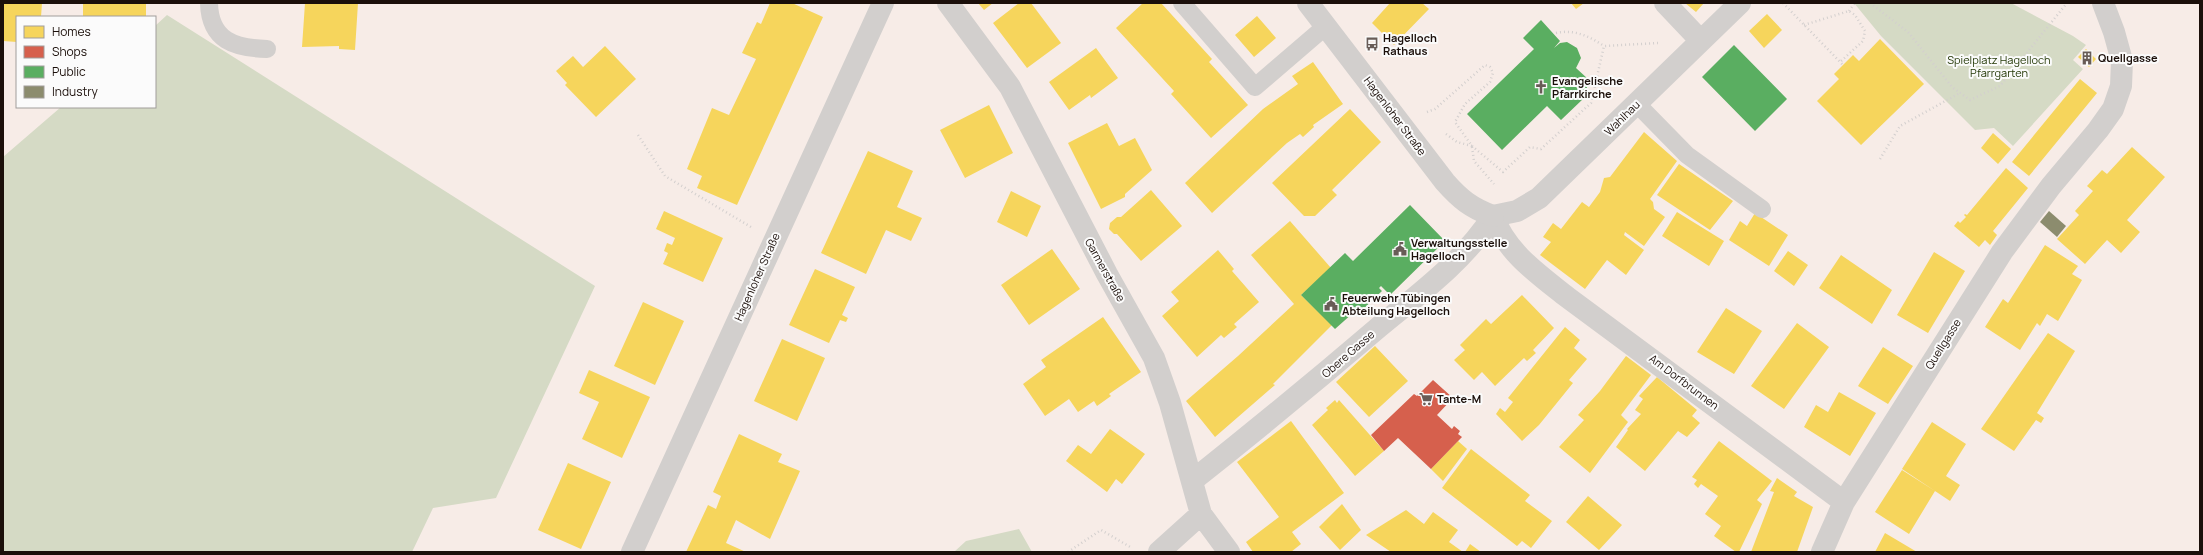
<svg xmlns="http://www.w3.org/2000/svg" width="2203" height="555" viewBox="0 0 2203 555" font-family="Manrope,sans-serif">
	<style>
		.green { fill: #d5dac5 }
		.homes { fill: #f6d55c }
		.shops { fill: #d6604d }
		.public { fill: #5aae61 }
		.industry { fill: #8c8c6e }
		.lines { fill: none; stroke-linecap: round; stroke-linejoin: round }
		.path { stroke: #d3cfce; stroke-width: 2.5; stroke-dasharray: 1 3; stroke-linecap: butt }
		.service { stroke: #d2cfcd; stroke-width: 18 }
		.minor { stroke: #d2cfcd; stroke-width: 22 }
		.tertiary { stroke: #d2cfcd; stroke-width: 22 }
		.labels { text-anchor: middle; stroke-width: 4; stroke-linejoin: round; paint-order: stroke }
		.poi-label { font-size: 11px; font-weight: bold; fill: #1b0f0a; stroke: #fbfbfb; text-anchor: start }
		.park-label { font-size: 11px; fill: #1f3400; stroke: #fbfbfb }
		.street-label { font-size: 11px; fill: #1b0f0a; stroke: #fbfbfb }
	</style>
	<rect width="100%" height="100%" fill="#f7ece7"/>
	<path class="green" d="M 1854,3 L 2011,3 L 2073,36 L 2086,45 L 2073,60 L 2083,69 L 2013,146 L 1994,128 L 1975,130 L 1881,36 Z
		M 167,15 L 595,286 L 496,498 L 433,508 L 412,552 L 3,552 L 3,157 L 61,107 L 155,107 L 155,26 Z
		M 1019,529 L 1032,552 L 954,552 L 966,541 Z"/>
	<path class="homes" d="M 4,3 L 42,3 L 41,17 L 17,17 L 17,42 L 3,41 Z
		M 83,3 L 146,3 L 146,17 L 83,17 Z
		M 305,3 L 358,3 L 355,50 L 339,49 L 339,46 L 302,47 Z
		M 770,3 L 792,3 L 823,17 L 737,205 L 697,188 L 702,176 L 687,169 L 712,108 L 729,115 L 756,59 L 742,53 L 757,22 L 761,24 Z
		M 978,3 L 993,3 L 984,10 Z
		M 1019,3 L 1031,3 L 1061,43 L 1027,68 L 993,23 Z
		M 1143,3 L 1161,3 L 1212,59 L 1209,62 L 1248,105 L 1211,138 L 1171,94 L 1174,91 L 1116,28 Z
		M 1390,3 L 1422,3 L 1429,9 L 1394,45 L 1372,23 Z
		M 1571,3 L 1584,3 L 1576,9 Z
		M 1685,3 L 1704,3 L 1696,12 Z
		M 1767,14 L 1782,30 L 1764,48 L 1749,31 Z
		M 1257,16 L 1276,38 L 1254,57 L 1235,35 Z
		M 1880,39 L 1924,84 L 1861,145 L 1817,101 L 1839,79 L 1834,74 L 1853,55 L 1859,61 Z
		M 605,46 L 636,79 L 596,117 L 565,85 L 567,83 L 556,71 L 573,56 L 583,67 Z
		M 1096,48 L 1118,78 L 1091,98 L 1090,95 L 1069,110 L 1049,82 Z
		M 2086,49 L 2096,59 L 2089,67 L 2078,57 Z
		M 1313,62 L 1343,104 L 1313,125 L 1314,127 L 1303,137 L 1300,134 L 1287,143 L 1212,213 L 1185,183 L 1263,109 L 1298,84 L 1292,76 Z
		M 2080,79 L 2097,93 L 2029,176 L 2012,162 Z
		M 989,105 L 1013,153 L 965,178 L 940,130 Z
		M 1350,109 L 1381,142 L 1332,190 L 1337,195 L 1315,216 L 1304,216 L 1272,183 Z
		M 1107,123 L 1119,146 L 1135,138 L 1152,170 L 1125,194 L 1125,197 L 1101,209 L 1068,143 Z
		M 1644,132 L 1677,161 L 1650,199 L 1653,202 L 1654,209 L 1665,217 L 1644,246 L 1625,232 L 1624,235 L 1644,250 L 1626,275 L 1607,260 L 1585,289 L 1540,255 L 1551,242 L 1543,237 L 1553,223 L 1561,229 L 1582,202 L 1589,207 L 1600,192 L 1604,178 L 1610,177 Z
		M 1993,133 L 2011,149 L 1998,164 L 1981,148 Z
		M 2132,147 L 2165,177 L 2127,220 L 2140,232 L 2121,253 L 2107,240 L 2085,264 L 2057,239 L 2079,215 L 2075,211 L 2093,191 L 2087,186 L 2102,170 L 2107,174 Z
		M 868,151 L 913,171 L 897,207 L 922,218 L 911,241 L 886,230 L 866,274 L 821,253 Z
		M 1679,164 L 1733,201 L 1710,230 L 1657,195 Z
		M 2006,168 L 2028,188 L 1993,231 L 1997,235 L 1990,245 L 1985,240 L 1979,247 L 1954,226 L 1958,221 L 1960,223 L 1966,217 L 1964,215 L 1965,214 L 1967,215 Z
		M 1151,190 L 1182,226 L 1141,261 L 1117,234 L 1114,234 L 1109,229 L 1110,223 L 1117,217 L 1121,217 Z
		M 1011,191 L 1041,206 L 1027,237 L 997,222 Z
		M 664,211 L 723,238 L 703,282 L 663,264 L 668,253 L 664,251 L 667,243 L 672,245 L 675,238 L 656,229 Z
		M 1677,212 L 1724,241 L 1709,266 L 1662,236 Z
		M 1755,213 L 1788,235 L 1769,266 L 1729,240 L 1740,221 L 1747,226 Z
		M 1290,221 L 1331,268 L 1301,295 L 1332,325 L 1273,384 L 1275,385 L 1215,437 L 1186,401 L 1238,356 L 1294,304 L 1251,255 Z
		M 2045,245 L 2078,266 L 2072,274 L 2082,280 L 2058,321 L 2047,314 L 2040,326 L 2037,323 L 2020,350 L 1985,327 L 2003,299 L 2008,303 Z
		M 1052,249 L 1080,289 L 1029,325 L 1001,285 Z
		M 1218,250 L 1234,269 L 1232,271 L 1259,302 L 1234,324 L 1237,327 L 1224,338 L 1221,335 L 1197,357 L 1162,316 L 1179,301 L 1171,292 Z
		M 1788,251 L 1808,265 L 1794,286 L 1774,271 Z
		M 1934,252 L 1965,271 L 1928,333 L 1897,315 Z
		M 1841,255 L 1892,290 L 1872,324 L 1819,288 Z
		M 815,269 L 855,287 L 842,315 L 848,318 L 846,322 L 840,320 L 829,343 L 789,325 Z
		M 1522,295 L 1554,328 L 1533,350 L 1536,353 L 1527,361 L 1524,358 L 1495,386 L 1482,372 L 1474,380 L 1454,360 L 1465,350 L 1460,345 L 1486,319 L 1491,324 Z
		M 643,302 L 684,321 L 655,385 L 614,366 Z
		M 1726,308 L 1762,331 L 1734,374 L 1697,352 Z
		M 1103,317 L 1141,372 L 1109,394 L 1111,396 L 1097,406 L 1094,401 L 1078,412 L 1069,399 L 1045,416 L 1023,384 L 1046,367 L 1041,360 Z
		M 1797,323 L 1829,347 L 1784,409 L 1751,386 Z
		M 1565,327 L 1580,340 L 1574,348 L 1587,359 L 1569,380 L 1573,383 L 1539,425 L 1522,441 L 1496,414 L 1500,408 L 1505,412 L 1513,402 L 1508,398 Z
		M 2048,333 L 2075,351 L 2037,413 L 2044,418 L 2041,423 L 2036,420 L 2014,451 L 1981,429 Z
		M 782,339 L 825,358 L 797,421 L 754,401 Z
		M 1375,346 L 1408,381 L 1369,417 L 1336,382 Z
		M 1883,347 L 1913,366 L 1888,404 L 1858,386 Z
		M 1626,356 L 1651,375 L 1621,415 L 1628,422 L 1590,473 L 1559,447 L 1584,420 L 1578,415 L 1600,391 Z
		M 589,370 L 650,397 L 622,458 L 582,439 L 599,402 L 579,393 Z
		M 1657,377 L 1697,410 L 1692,416 L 1700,423 L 1687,437 L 1678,431 L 1645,471 L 1616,447 L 1628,430 L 1627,429 L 1641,414 L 1635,410 L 1643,399 L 1639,396 Z
		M 1839,392 L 1876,413 L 1850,456 L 1804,427 L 1816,405 L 1828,412 Z
		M 1335,400 L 1337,403 L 1339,400 L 1384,451 L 1355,476 L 1312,425 L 1328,410 L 1326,408 Z
		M 1291,421 L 1344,493 L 1292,532 L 1301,544 L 1291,552 L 1253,552 L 1246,542 L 1279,517 L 1237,462 Z
		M 1932,422 L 1966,444 L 1946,476 L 1960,485 L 1950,501 L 1902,469 Z
		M 1110,429 L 1145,454 L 1122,484 L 1116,479 L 1107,492 L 1066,461 L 1078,445 L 1091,454 Z
		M 739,434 L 782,454 L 778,462 L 800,471 L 770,539 L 736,520 L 726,543 L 746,552 L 686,552 L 708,505 L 716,509 L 721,496 L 713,492 Z
		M 1458,441 L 1467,449 L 1443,481 L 1431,469 Z
		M 1719,441 L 1772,481 L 1757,500 L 1762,504 L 1739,552 L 1736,552 L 1714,536 L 1721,526 L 1705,514 L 1718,496 L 1701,484 L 1698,488 L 1694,484 L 1697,480 L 1692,477 Z
		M 1471,449 L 1530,495 L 1525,501 L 1552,521 L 1531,548 L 1522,541 L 1517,546 L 1442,488 Z
		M 568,463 L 611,482 L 581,549 L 538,530 Z
		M 1902,470 L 1935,491 L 1909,534 L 1875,512 Z
		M 1777,478 L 1797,492 L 1794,496 L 1813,507 L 1797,552 L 1751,552 L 1774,492 L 1770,491 Z
		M 1588,496 L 1622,525 L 1599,550 L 1566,522 Z
		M 1342,504 L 1361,530 L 1340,550 L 1319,527 Z
		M 1406,510 L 1424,524 L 1433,512 L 1458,530 L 1449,542 L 1463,552 L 1391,552 L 1366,535 Z
		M 1885,533 L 1917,552 L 1875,552 Z
		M 1470,544 L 1481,552 L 1465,552 Z"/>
	<path class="shops" d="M 1433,380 L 1453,398 L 1437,415 L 1452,429 L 1454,426 L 1460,431 L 1458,434 L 1462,437 L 1431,469 L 1398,438 L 1384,451 L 1371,435 L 1414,394 L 1417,396 Z"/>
	<path class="public" d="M 1541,20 L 1560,41 L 1554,48 L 1560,43 L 1567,42 L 1577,48 L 1581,58 L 1576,68 L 1588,79 L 1586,81 L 1587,88 L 1579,95 L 1583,99 L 1561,120 L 1547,106 L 1502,150 L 1467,114 L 1534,49 L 1523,38 Z
		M 1734,45 L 1787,99 L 1755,131 L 1702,77 Z
		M 1410,205 L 1445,241 L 1390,295 L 1381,286 L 1379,288 L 1382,291 L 1356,316 L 1353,313 L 1335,329 L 1301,295 L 1345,253 L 1353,261 Z"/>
	<path class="industry" d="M 2049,211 L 2066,226 L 2057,237 L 2040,222 Z"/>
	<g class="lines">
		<path class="path" d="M 1783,3 L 1843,65
			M 1870,3 L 1908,32 L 1952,87 L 1970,100 L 2000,86 L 2067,3
			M 1849,11 L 1855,3
			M 1804,25 L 1849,11 L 1855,15 L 1865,31 L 1863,41 L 1840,62
			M 1556,33 C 1574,29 1589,36 1604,46
			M 1427,112 L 1435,109 L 1485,65 L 1490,67 L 1493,73 L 1490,82 L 1465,104 L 1455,122 L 1472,146 L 1503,172 L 1530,147 L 1541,149 L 1591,103 L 1604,46 L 1658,43
			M 1446,134 L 1457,142 L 1472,146
			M 638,135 L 665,176 L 751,227
			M 1472,147 L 1474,161 L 1494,184
			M 1880,159 L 1900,126 L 1960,93
			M 1068,552 L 1101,530 L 1132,548"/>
		<path class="service" d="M 209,3 C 210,41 235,48 267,49
			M 1182,3 L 1255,87 L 1326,26
			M 1637,104 L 1687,155 L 1762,209"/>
		<path class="minor" d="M 948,3 L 1010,87 L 1107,274 L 1154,358 L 1170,403 L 1201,514 L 1229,552
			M 1665,3 L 1701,41
			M 1493,216 C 1506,252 1538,274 1567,297 L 1844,502
			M 1493,216 L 1517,211 L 1539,198 L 1740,3
			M 1192,481 C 1255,431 1317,380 1379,327 C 1420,293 1464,261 1493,216
			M 1159,552 L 1201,514
			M 1822,552 L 1844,502 L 2002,252 L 2051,186 L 2098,130 L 2113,109 L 2121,86 L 2122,61 L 2114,32 L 2103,3"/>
		<path class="tertiary" d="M 1308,3 L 1445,182 C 1460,199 1471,208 1493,216
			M 632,552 L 883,3"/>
	</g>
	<defs>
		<g id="bus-bare" transform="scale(1.08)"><path d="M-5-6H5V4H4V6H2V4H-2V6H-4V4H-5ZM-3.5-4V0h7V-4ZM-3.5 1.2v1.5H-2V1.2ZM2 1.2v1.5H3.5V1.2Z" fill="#685c57" stroke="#fbfbfb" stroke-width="2.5" paint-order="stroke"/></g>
		<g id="building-bare" transform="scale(1.08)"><path d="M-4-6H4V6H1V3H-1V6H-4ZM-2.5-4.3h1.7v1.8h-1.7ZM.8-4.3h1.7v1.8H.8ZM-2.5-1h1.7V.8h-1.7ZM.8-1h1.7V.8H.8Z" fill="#685c57" stroke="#fbfbfb" stroke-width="2.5" paint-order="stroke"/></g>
		<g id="church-bare" transform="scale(1.08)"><path d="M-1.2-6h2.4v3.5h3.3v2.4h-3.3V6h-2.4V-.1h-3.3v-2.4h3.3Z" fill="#685c57" stroke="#fbfbfb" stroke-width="2.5" paint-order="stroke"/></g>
		<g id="civic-bare" transform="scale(1.08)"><path d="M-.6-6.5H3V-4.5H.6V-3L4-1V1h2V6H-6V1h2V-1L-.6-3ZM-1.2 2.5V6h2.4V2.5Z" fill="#685c57" stroke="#fbfbfb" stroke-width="2.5" paint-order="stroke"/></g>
		<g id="supermarket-bare" transform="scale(1.08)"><path d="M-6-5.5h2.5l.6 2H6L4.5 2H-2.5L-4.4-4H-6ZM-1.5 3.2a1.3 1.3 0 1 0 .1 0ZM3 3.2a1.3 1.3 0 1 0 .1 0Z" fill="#685c57" stroke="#fbfbfb" stroke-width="2.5" paint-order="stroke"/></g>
	</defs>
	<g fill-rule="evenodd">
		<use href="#bus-bare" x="1372" y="44"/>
		<use href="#building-bare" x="2087" y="58"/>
		<use href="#church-bare" x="1541" y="87"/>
		<use href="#civic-bare" x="1400" y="249"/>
		<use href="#civic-bare" x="1331" y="304"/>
		<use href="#supermarket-bare" x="1426" y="399"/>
	</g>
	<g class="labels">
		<g class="poi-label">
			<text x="1383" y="42">Hagelloch<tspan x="1383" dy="13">Rathaus</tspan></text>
			<text x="2098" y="62">Quellgasse</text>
			<text x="1552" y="85">Evangelische<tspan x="1552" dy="13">Pfarrkirche</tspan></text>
			<text x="1411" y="247">Verwaltungsstelle<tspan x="1411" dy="13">Hagelloch</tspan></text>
			<text x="1342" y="302">Feuerwehr Tübingen<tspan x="1342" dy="13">Abteilung Hagelloch</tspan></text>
			<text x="1437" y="403">Tante-M</text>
		</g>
		<g class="park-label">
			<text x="1999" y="64">Spielplatz Hagelloch<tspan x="1999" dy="13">Pfarrgarten</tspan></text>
		</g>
		<g class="street-label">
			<text transform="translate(1395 116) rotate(53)" y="4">Hagenloher Straße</text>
			<text transform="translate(1622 118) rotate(-44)" y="4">Wahlhau</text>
			<text transform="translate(1105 270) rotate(61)" y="4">Garmerstraße</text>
			<text transform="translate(757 277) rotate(-66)" y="4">Hagenloher Straße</text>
			<text transform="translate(1943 344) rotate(-58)" y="4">Quellgasse</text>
			<text transform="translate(1348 354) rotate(-41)" y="4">Obere Gasse</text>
			<text transform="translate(1684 382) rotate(37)" y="4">Am Dorfbrunnen</text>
		</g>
	</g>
	<rect width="2203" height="555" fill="none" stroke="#1b0f0a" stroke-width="8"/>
	<rect x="16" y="16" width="140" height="92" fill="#fbfbfb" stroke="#a19d9b"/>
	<rect x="24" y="26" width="20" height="12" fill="#f6d55c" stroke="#a19d9b"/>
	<text x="52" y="36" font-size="12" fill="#1b0f0a">Homes</text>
	<rect x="24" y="46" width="20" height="12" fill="#d6604d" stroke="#a19d9b"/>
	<text x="52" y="56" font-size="12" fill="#1b0f0a">Shops</text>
	<rect x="24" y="66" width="20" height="12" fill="#5aae61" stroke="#a19d9b"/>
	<text x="52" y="76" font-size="12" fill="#1b0f0a">Public</text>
	<rect x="24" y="86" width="20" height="12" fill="#8c8c6e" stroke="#a19d9b"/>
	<text x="52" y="96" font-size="12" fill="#1b0f0a">Industry</text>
</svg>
